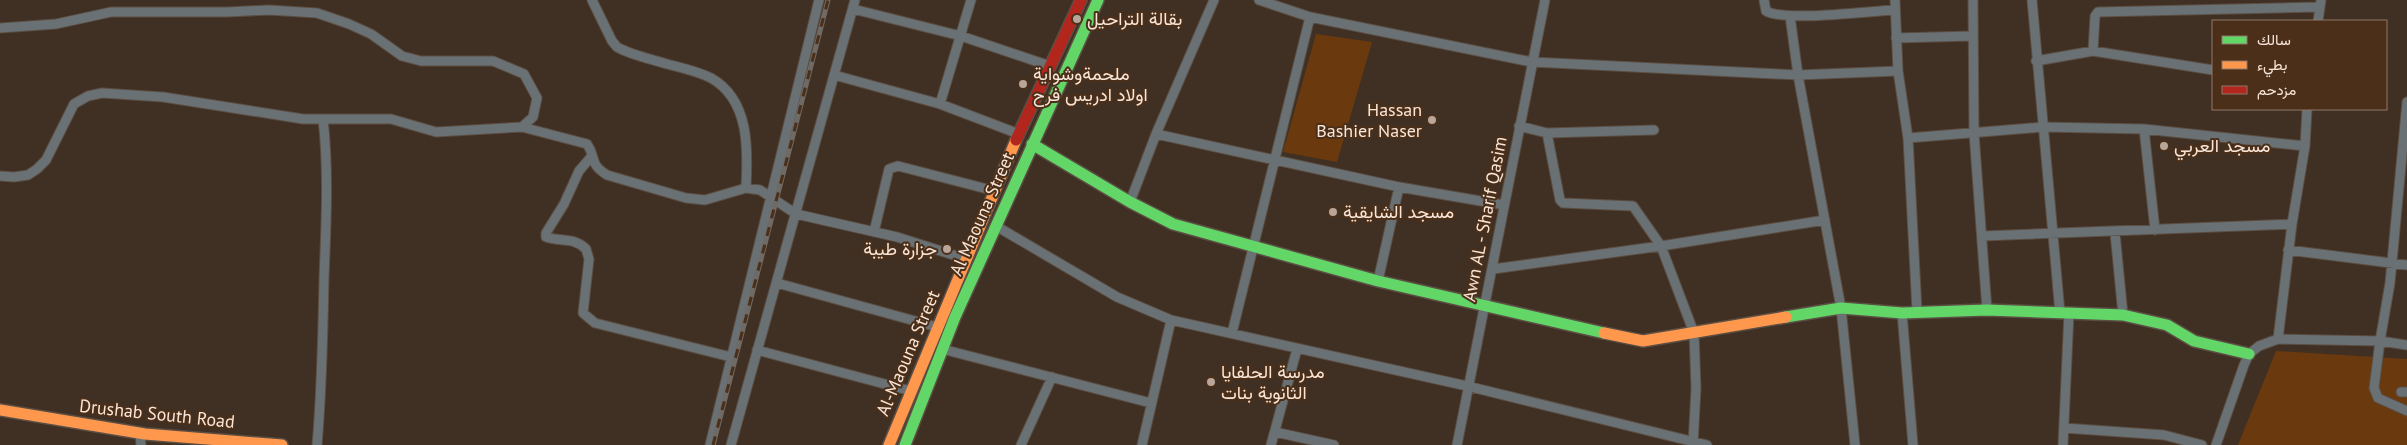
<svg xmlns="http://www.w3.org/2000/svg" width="2407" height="445" viewBox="0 0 2407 445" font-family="'PT Sans',Vazirmatn,sans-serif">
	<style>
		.green { fill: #6a3a0e }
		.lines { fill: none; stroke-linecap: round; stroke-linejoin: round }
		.street-casing { stroke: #5b4e43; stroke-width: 11 }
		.fast-casing { stroke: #5b4e43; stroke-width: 14 }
		.slow-casing { stroke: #5b4e43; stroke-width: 14 }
		.jam-casing { stroke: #5b4e43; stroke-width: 14 }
		.street { stroke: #6a7174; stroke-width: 9 }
		.fast { stroke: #63d668; stroke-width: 11 }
		.slow { stroke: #ff974d; stroke-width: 11 }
		.jam { stroke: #b3261e; stroke-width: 11 }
		.rail-casing { stroke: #706a65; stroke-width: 5 }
		.rail { stroke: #4b2f19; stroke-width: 3; stroke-dasharray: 9; stroke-linecap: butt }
		.poi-dot { fill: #b8a69a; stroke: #4b2f19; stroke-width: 2 }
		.labels { text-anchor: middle; stroke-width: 4; stroke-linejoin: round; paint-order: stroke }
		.poi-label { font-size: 18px; fill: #f8e6d9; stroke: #4b2f19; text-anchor: start }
		.street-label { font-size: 18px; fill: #f8e6d9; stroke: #4b2f19 }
	</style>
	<rect width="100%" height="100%" fill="#403024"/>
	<path class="green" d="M 1316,34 L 1372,42 L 1337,162 L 1283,152 Z
		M 2276,351 L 2407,359 L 2407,445 L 2238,445 Z"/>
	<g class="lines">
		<g class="street-casing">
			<path id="street" d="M 592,0 L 612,41 L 617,47 C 631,55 651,59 667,64 C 682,68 697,71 711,78 C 750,100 748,150 746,188
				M 1259,0 L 1310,17 L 1532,62 L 1798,75 L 1898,71
				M 1764,0 L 1766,11 C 1784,22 1869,11 1895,10
				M 1895,0 L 1898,71 L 1908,138 L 1917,311
				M 1973,0 L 1974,133 L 1987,310
				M 2032,0 L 2060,313
				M 853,9 L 961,36 L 1050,66
				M 1790,16 L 1798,75 L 1841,308 L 1855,445
				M 2318,21 L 2321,0
				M 0,28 L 56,24 L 111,12 L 227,12 L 269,10 L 317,13 L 349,24 L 371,34 L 402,56 L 421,61 L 493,61 L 524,74 L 537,98 L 533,117 L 522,127
				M 1896,38 L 1972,36
				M 2093,51 L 2095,16 L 2098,12 L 2320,7
				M 2036,61 L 2093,51 L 2213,70
				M 834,75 L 940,104 L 1019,134
				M 940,104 L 971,0
				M 1519,126 L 1547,133 L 1654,130
				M 2144,129 L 2155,230
				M 1547,133 L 1560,200 L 1563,203 L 1633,206 L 1661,246 L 1694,333 L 1696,388 L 1693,445
				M 1156,134 L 1399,187 L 1504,205
				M 1908,138 L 2043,127 L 2144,129 L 2305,146
				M 591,157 L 579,171 L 564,204 L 546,233 L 546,237 C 561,242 574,237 586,249 L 589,259 L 583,313 L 595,323 L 731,357
				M 0,176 L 14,177 L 28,175 L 37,169 L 46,160 L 74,104 L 88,96 L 102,93 L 163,97 L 303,119 L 391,119 L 436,132 L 522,127 L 587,144 C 597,158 588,163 607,175 L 686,198 L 705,200 L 746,188 L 760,190 L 796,214 L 897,237 L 966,259
				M 1130,202 L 1156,134 L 1214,0
				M 996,226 L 1117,297 L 1171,320 L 1467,386 L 1707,445
				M 874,232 L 889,169 L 898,166 L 995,191
				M 2115,233 L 2123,315
				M 1983,236 L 2292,224
				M 2288,250 L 2407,265
				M 1493,269 L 1661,246 L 1825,220
				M 1378,281 L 1399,187
				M 777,283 L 937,327
				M 1902,313 L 1913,445
				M 1232,333 L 1310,17
				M 2278,339 L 2292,224 L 2305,146 L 2307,109
				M 2407,345 L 2380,341 L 2374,388 L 2378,398 L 2407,411
				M 942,349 L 1151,403
				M 757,350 L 911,391
				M 2401,392 L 2407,392
				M 2064,428 L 2164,435 L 2202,445
				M 1275,432 L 1334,445
				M 140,433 L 141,445
				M 317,445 C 322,389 323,334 324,278 C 326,225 329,172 323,119
				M 710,445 L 819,0
				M 731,445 L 855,0
				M 1021,445 L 1052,377
				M 1142,445 L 1171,320
				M 1271,445 L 1297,349
				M 1457,445 L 1545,0
				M 2063,445 L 2069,313
				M 2216,445 L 2244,365 L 2249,354 L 2259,346 L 2278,339 L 2380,341 L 2390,283 L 2407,102"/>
		</g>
		<g class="fast-casing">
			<path id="fast" d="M 1032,144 L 1130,202 L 1173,224 L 1378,281 L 1604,333
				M 1786,317 L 1841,308 L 1902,313 L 1987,310 L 2123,315 L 2167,325 L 2194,341 L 2249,354
				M 905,445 L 955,317 L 1098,0"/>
		</g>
		<g class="slow-casing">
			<path id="slow" d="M 1604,333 L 1643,341 L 1786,317
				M 0,410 L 145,434 L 282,445
				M 889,445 L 1016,140"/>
		</g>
		<g class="jam-casing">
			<path id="jam" d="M 1016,140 L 1081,0"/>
		</g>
		<use href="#street" class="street"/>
		<use href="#fast" class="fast"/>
		<use href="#slow" class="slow"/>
		<use href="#jam" class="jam"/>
		<g class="rail-casing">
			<path id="rail" d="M 713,445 L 828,0"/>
		</g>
		<use href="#rail" class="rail"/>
	</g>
	<g class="poi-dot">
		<circle cx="1077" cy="19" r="5"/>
		<circle cx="1023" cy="84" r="5"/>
		<circle cx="1432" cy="120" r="5"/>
		<circle cx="2164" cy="146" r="5"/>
		<circle cx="1333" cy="212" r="5"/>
		<circle cx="947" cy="249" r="5"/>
		<circle cx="1211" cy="382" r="5"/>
	</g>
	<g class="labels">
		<g class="poi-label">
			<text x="1087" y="25">بقالة التراحيل</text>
			<text x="1033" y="80">ملحمةوشواية<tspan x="1033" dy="21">اولاد ادريس فرح</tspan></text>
			<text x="1422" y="116" text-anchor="end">Hassan<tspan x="1422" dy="21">Bashier Naser</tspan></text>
			<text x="2174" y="152">مسجد العربي</text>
			<text x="1343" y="218">مسجد الشايقية</text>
			<text x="937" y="255" text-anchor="end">جزارة طيبة</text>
			<text x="1221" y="378">مدرسة الحلفايا<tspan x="1221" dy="21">الثانوية بنات</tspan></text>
		</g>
		<g class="street-label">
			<text transform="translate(982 214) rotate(-66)" y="6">Al Maouna Street</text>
			<text transform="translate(1485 219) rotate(-79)" y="6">Awn AL - Sharif Qasim</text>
			<text transform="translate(908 353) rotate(-67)" y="6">Al-Maouna Street</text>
			<text transform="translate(157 414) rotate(6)" y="6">Drushab South Road</text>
		</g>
	</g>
	<rect x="2212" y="20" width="175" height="90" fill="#4b2f19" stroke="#907866"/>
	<rect x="2222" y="36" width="25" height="8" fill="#63d668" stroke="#907866"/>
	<text x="2257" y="45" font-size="15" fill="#f8e6d9">سالك</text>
	<rect x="2222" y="61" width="25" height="8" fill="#ff974d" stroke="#907866"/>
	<text x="2257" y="70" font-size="15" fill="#f8e6d9">بطيء</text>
	<rect x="2222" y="86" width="25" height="8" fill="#b3261e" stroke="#907866"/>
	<text x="2257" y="95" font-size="15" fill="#f8e6d9">مزدحم</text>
</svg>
